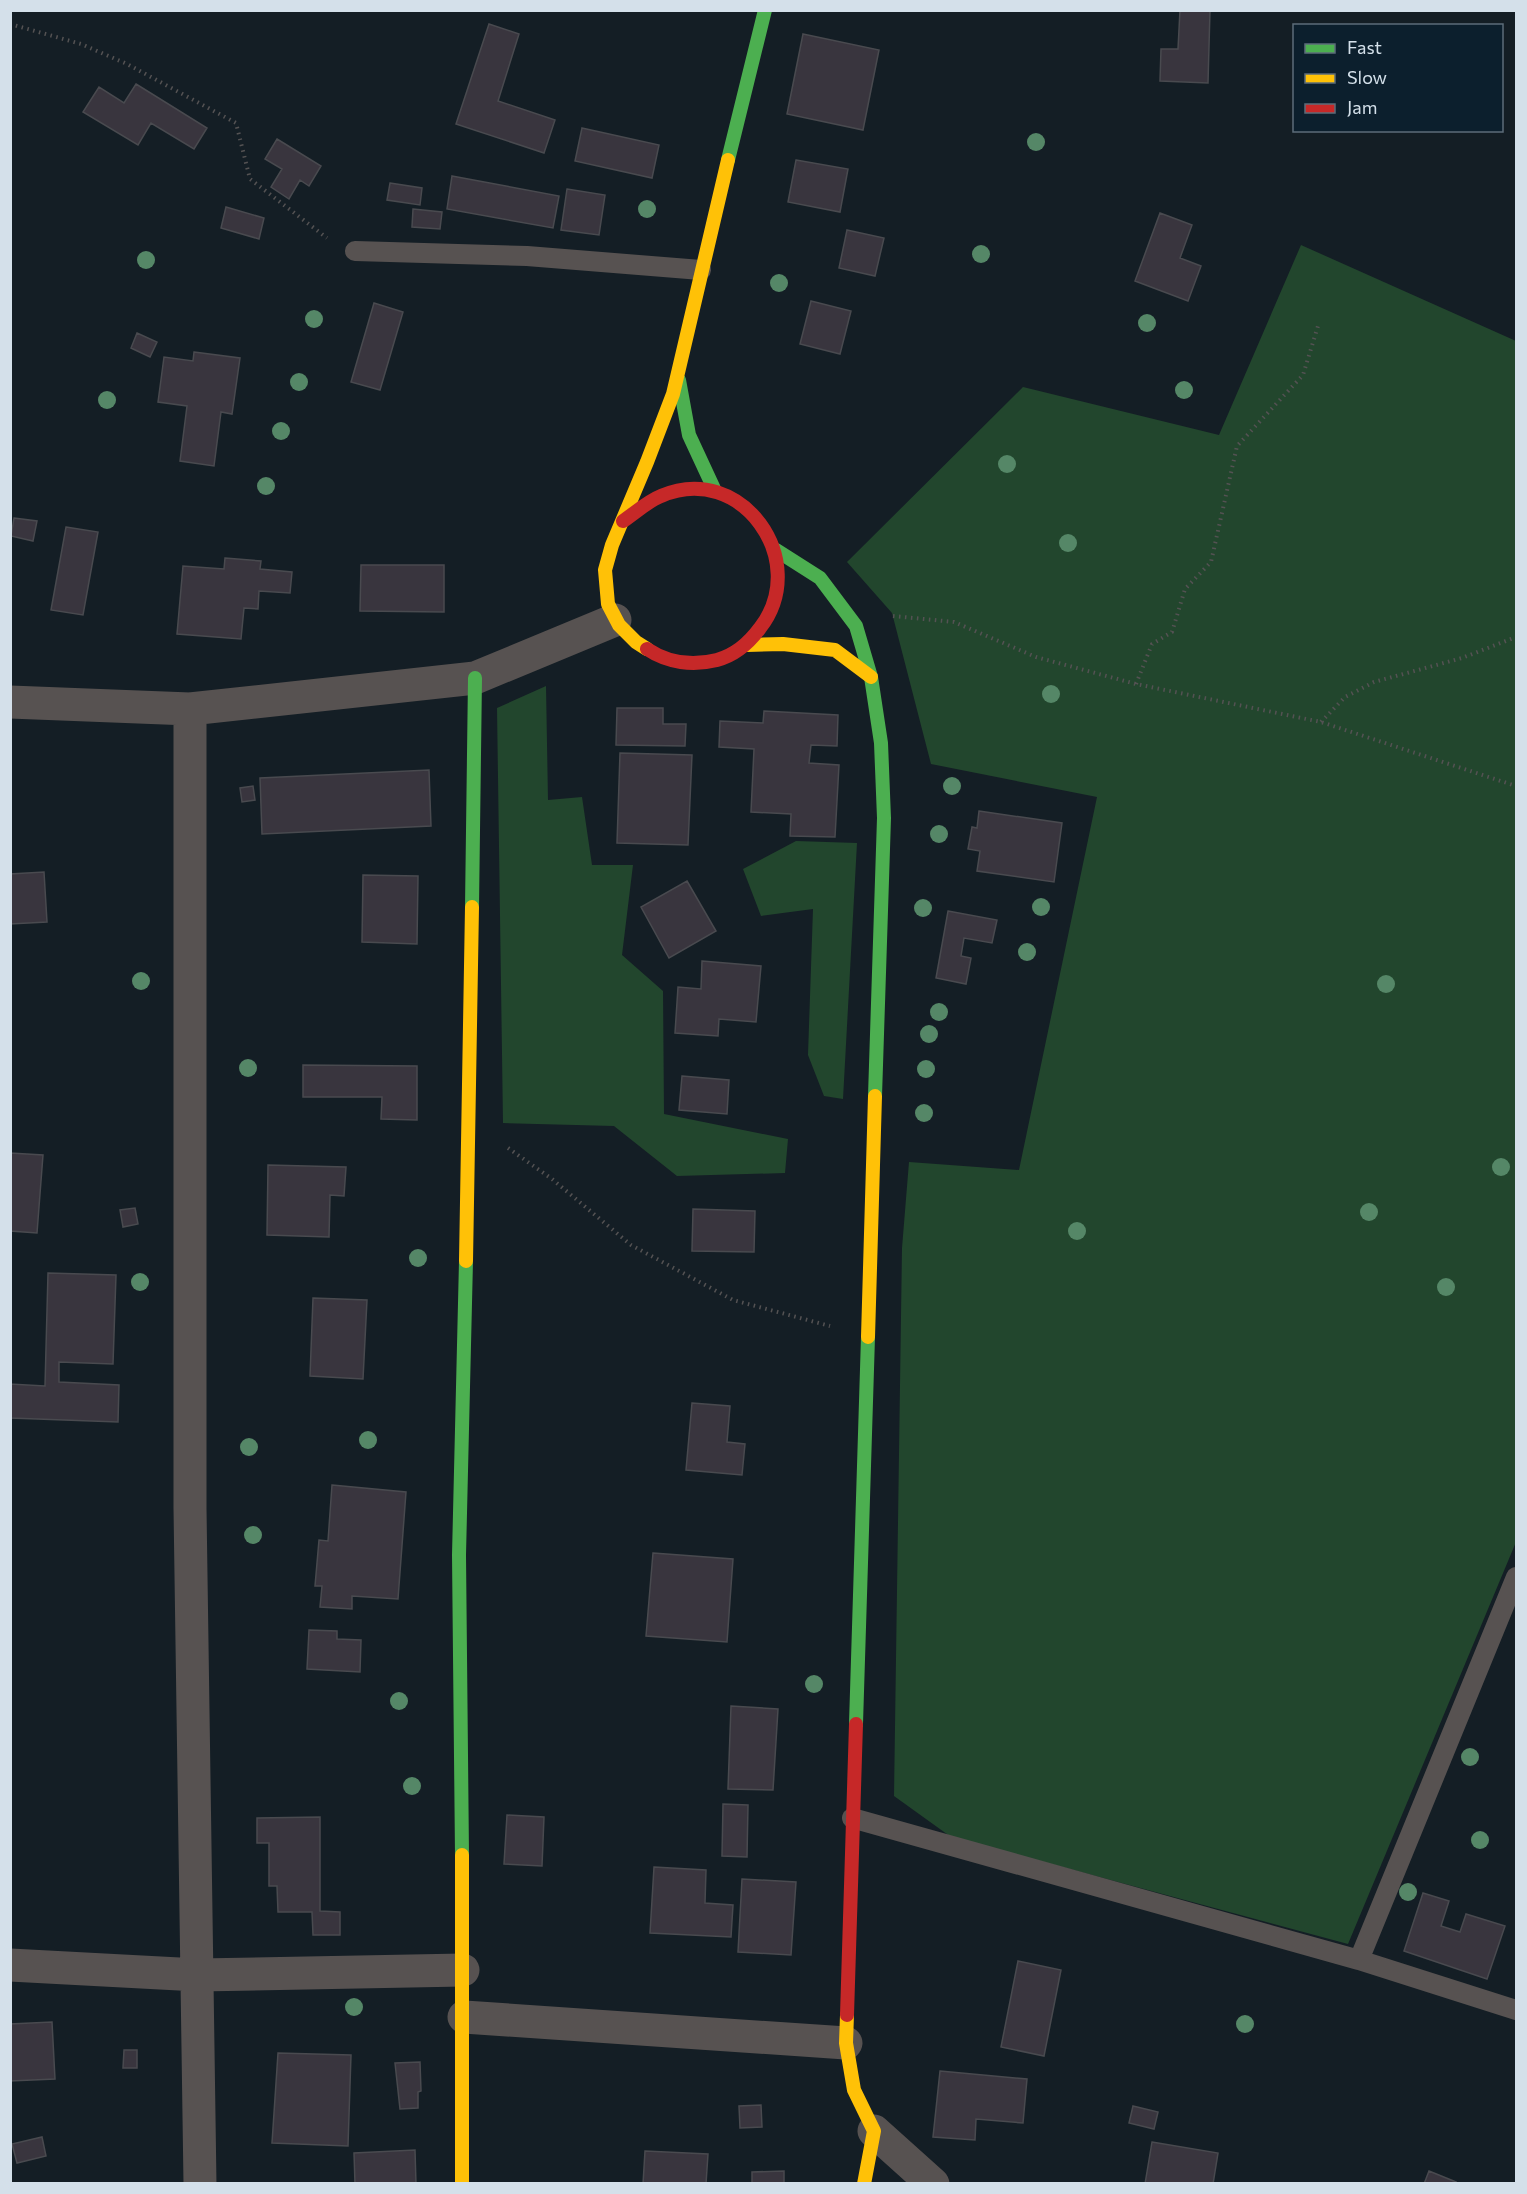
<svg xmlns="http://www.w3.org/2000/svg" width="1527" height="2194" viewBox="0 0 1527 2194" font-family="Commissioner,sans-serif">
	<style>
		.green { fill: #22462d }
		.building { fill: #39353e; stroke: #494a4f; stroke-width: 1.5 }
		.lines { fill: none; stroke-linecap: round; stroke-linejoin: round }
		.path { stroke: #545253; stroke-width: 4; stroke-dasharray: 1.5 4.5; stroke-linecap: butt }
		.lane { stroke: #575251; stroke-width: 20 }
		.street { stroke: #575251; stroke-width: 33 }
		.fast { stroke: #4caf50; stroke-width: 14 }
		.slow { stroke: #ffc107; stroke-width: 14 }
		.jam { stroke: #c62828; stroke-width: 14 }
		.tree { fill: #558767 }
	</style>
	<rect width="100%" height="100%" fill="#141e25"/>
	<path class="green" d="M 1301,245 L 1516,341 L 1516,1542 L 1348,1944 L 951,1837 L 894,1796 L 902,1248 L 909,1162 L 1019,1170 L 1097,797 L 931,764 L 892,613 L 847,562 L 1023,387 L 1219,435 Z
		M 546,686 L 548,800 L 582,797 L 592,865 L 633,865 L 622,955 L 663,991 L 664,1114 L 788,1139 L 785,1173 L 677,1176 L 614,1126 L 503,1123 L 497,708 Z
		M 796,841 L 857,843 L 843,1099 L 824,1096 L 808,1055 L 813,909 L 761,916 L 743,869 Z"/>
	<path class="building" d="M 1180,10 L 1210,10 L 1208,83 L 1160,81 L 1161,49 L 1178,49 Z
		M 489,24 L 519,34 L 498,101 L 555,120 L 544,153 L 456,124 Z
		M 803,34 L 879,50 L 863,130 L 787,114 Z
		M 136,84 L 207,128 L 194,149 L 151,123 L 138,145 L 83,112 L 99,87 L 124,103 Z
		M 582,128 L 659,145 L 652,178 L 575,161 Z
		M 277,139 L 321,166 L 309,186 L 300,180 L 289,199 L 271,187 L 282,169 L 265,159 Z
		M 796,160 L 848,169 L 840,212 L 788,202 Z
		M 452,176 L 559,196 L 553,228 L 447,209 Z
		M 390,183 L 422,188 L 420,205 L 387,200 Z
		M 567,189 L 605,195 L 599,235 L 561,230 Z
		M 226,207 L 264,218 L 259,239 L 221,228 Z
		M 413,209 L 442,212 L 440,229 L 412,227 Z
		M 1160,213 L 1192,225 L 1180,258 L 1201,266 L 1188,301 L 1135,281 Z
		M 847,230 L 884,238 L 875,276 L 839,268 Z
		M 811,301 L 851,311 L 840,354 L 800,344 Z
		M 374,303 L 403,312 L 380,390 L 351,382 Z
		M 137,333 L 157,342 L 150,357 L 131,348 Z
		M 194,352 L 240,358 L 232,414 L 221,412 L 214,466 L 180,461 L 187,406 L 158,402 L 164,357 L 193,361 Z
		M 14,518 L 37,521 L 33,541 L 11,536 Z
		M 66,527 L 98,532 L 83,615 L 51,610 Z
		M 225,558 L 261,561 L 260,569 L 292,572 L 290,593 L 259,591 L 258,609 L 244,608 L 241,639 L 177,634 L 183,566 L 224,569 Z
		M 361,565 L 444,565 L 444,612 L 360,611 Z
		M 617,708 L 663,708 L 663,724 L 686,724 L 685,746 L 616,745 Z
		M 764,711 L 838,715 L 837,746 L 811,745 L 809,763 L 839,765 L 835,837 L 790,836 L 791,814 L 751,812 L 754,749 L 719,747 L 720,721 L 763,723 Z
		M 620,753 L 692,755 L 688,845 L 617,843 Z
		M 429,770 L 431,826 L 262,834 L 260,778 Z
		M 253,786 L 255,800 L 242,802 L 240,788 Z
		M 979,811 L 1062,823 L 1054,882 L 977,871 L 980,851 L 968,849 L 972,827 L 977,828 Z
		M 44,872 L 47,922 L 10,924 L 10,874 Z
		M 363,875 L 418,876 L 417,944 L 362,942 Z
		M 687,881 L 716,931 L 669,958 L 641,907 Z
		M 948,911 L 997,920 L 992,943 L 964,938 L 961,956 L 971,958 L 966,984 L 936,978 Z
		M 702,961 L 761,966 L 756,1022 L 719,1019 L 718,1036 L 675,1033 L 678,987 L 701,989 Z
		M 303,1065 L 417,1066 L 417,1120 L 381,1119 L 382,1097 L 303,1097 Z
		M 682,1076 L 729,1080 L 727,1114 L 679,1110 Z
		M 10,1153 L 43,1155 L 37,1233 L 10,1231 Z
		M 268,1165 L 346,1167 L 344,1196 L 330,1195 L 329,1237 L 267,1235 Z
		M 135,1208 L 138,1224 L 123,1227 L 120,1210 Z
		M 693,1209 L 755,1211 L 754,1252 L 692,1251 Z
		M 48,1273 L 116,1275 L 113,1364 L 59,1362 L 59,1382 L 119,1385 L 118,1422 L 10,1418 L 10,1384 L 45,1386 Z
		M 313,1298 L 367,1300 L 363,1379 L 310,1376 Z
		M 692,1403 L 730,1406 L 727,1442 L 745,1444 L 742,1475 L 686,1470 Z
		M 332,1485 L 406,1492 L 398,1599 L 352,1596 L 352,1609 L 320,1607 L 322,1586 L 315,1586 L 319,1540 L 328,1541 Z
		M 653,1553 L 733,1559 L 727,1642 L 646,1636 Z
		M 309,1630 L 337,1631 L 337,1639 L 361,1640 L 360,1672 L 307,1669 Z
		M 731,1706 L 778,1709 L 773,1790 L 728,1789 Z
		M 723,1804 L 748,1805 L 747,1857 L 722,1856 Z
		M 507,1815 L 544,1817 L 542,1866 L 504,1864 Z
		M 320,1817 L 320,1911 L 340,1912 L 340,1935 L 313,1935 L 312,1912 L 278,1912 L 277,1886 L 269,1886 L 269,1843 L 257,1843 L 257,1818 Z
		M 654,1867 L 706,1870 L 705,1903 L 733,1905 L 731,1937 L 650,1933 Z
		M 742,1879 L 796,1882 L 791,1955 L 738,1952 Z
		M 1423,1893 L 1449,1901 L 1441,1926 L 1460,1932 L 1466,1914 L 1505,1926 L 1487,1979 L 1404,1951 Z
		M 1018,1961 L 1061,1970 L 1044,2056 L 1001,2047 Z
		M 52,2022 L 55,2079 L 10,2081 L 10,2024 Z
		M 124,2050 L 137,2050 L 137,2068 L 123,2068 Z
		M 278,2053 L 351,2055 L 348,2146 L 272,2143 Z
		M 420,2062 L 421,2091 L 418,2092 L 418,2108 L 400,2109 L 395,2063 Z
		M 940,2071 L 1027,2079 L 1023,2123 L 976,2119 L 975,2140 L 933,2137 Z
		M 761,2105 L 762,2127 L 740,2128 L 739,2106 Z
		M 1133,2106 L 1158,2112 L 1154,2129 L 1129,2123 Z
		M 42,2137 L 46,2156 L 17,2163 L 12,2144 Z
		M 1152,2142 L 1218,2153 L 1213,2184 L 1145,2184 Z
		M 415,2150 L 416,2184 L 355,2184 L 354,2153 Z
		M 645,2151 L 708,2154 L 706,2184 L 643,2184 Z
		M 784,2171 L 784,2184 L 752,2184 L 752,2172 Z
		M 1429,2171 L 1456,2182 L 1455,2184 L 1424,2184 Z"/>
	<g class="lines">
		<path class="path" d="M 10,24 L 81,44 L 127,64 L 236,123 L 250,179 L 327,238
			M 893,616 L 954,622 L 1036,657 L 1136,684 L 1321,722 L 1516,786
			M 1136,684 L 1152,644 L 1172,632 L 1185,589 L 1211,562 L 1237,446 L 1303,375 L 1318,326
			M 1321,722 L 1345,697 L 1374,682 L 1462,658 L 1516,637
			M 508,1148 L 552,1179 L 631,1245 L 733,1300 L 830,1326"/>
		<path class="lane" d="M 355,251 L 527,256 L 701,270
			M 852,1818 L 1359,1960 L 1516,2010
			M 1359,1960 L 1516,1577"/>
		<path class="street" d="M 10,702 L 190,709 L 475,678 L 615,620
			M 190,709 L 190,1508 L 200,2184
			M 10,1965 L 198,1975 L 463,1970
			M 464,2017 L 846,2043
			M 874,2131 L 933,2184"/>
		<path class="fast" d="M 728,160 L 765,10
			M 679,380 L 689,435 L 715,491
			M 776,550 L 820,578 L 856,626 L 871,677 L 881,743 L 884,818 L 875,1096
			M 472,907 L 475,678
			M 856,1724 L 868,1337
			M 462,1855 L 459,1555 L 466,1261"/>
		<path class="slow" d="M 747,645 L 783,644 L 835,650 L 871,677
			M 647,649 L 636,642 L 619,625 L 608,604 L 605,570 L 612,545 L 647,462 L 673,394 L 728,160
			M 466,1261 L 472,907
			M 868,1337 L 875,1096
			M 847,2015 L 846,2043 L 854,2090 L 874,2131 L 864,2184
			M 462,2184 L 462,1855"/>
		<path class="jam" d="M 623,521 C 635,513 648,501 661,496 C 741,461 812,561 760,628 C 749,643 736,655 717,660 C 693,666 668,663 647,649
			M 847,2015 L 856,1724"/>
	</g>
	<g class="tree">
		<circle cx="1036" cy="142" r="9"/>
		<circle cx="647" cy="209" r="9"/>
		<circle cx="981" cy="254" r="9"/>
		<circle cx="146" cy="260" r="9"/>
		<circle cx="779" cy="283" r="9"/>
		<circle cx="314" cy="319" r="9"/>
		<circle cx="1147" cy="323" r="9"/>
		<circle cx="299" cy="382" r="9"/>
		<circle cx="1184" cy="390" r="9"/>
		<circle cx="107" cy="400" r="9"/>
		<circle cx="281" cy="431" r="9"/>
		<circle cx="1007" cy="464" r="9"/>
		<circle cx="266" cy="486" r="9"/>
		<circle cx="1068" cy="543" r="9"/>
		<circle cx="1051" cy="694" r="9"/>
		<circle cx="952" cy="786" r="9"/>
		<circle cx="939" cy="834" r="9"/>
		<circle cx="1041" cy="907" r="9"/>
		<circle cx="923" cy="908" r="9"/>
		<circle cx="1027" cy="952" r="9"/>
		<circle cx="141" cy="981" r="9"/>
		<circle cx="1386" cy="984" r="9"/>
		<circle cx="939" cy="1012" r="9"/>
		<circle cx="929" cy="1034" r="9"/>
		<circle cx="248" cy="1068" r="9"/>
		<circle cx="926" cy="1069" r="9"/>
		<circle cx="924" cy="1113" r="9"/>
		<circle cx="1501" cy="1167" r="9"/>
		<circle cx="1369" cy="1212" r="9"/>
		<circle cx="1077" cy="1231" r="9"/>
		<circle cx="418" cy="1258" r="9"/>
		<circle cx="140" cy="1282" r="9"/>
		<circle cx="1446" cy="1287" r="9"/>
		<circle cx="368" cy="1440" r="9"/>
		<circle cx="249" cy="1447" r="9"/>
		<circle cx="253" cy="1535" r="9"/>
		<circle cx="814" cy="1684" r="9"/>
		<circle cx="399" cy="1701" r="9"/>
		<circle cx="1470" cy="1757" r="9"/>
		<circle cx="412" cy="1786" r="9"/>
		<circle cx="1480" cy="1840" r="9"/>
		<circle cx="1408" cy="1892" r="9"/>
		<circle cx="354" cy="2007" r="9"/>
		<circle cx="1245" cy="2024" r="9"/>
	</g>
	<rect width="1527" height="2194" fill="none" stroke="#d4e0ea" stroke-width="24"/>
	<rect x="1293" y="24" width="210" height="108" fill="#0c1f2d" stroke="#5c6c79" stroke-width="1.5"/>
	<rect x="1305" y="44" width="30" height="9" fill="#4caf50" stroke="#5c6c79" stroke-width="1.5"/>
	<text x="1347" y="54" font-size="18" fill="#d4e0ea">Fast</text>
	<rect x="1305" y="74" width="30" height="9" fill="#ffc107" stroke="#5c6c79" stroke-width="1.5"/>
	<text x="1347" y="84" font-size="18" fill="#d4e0ea">Slow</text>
	<rect x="1305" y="104" width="30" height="9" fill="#c62828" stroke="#5c6c79" stroke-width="1.5"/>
	<text x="1347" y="114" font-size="18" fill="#d4e0ea">Jam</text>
</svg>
